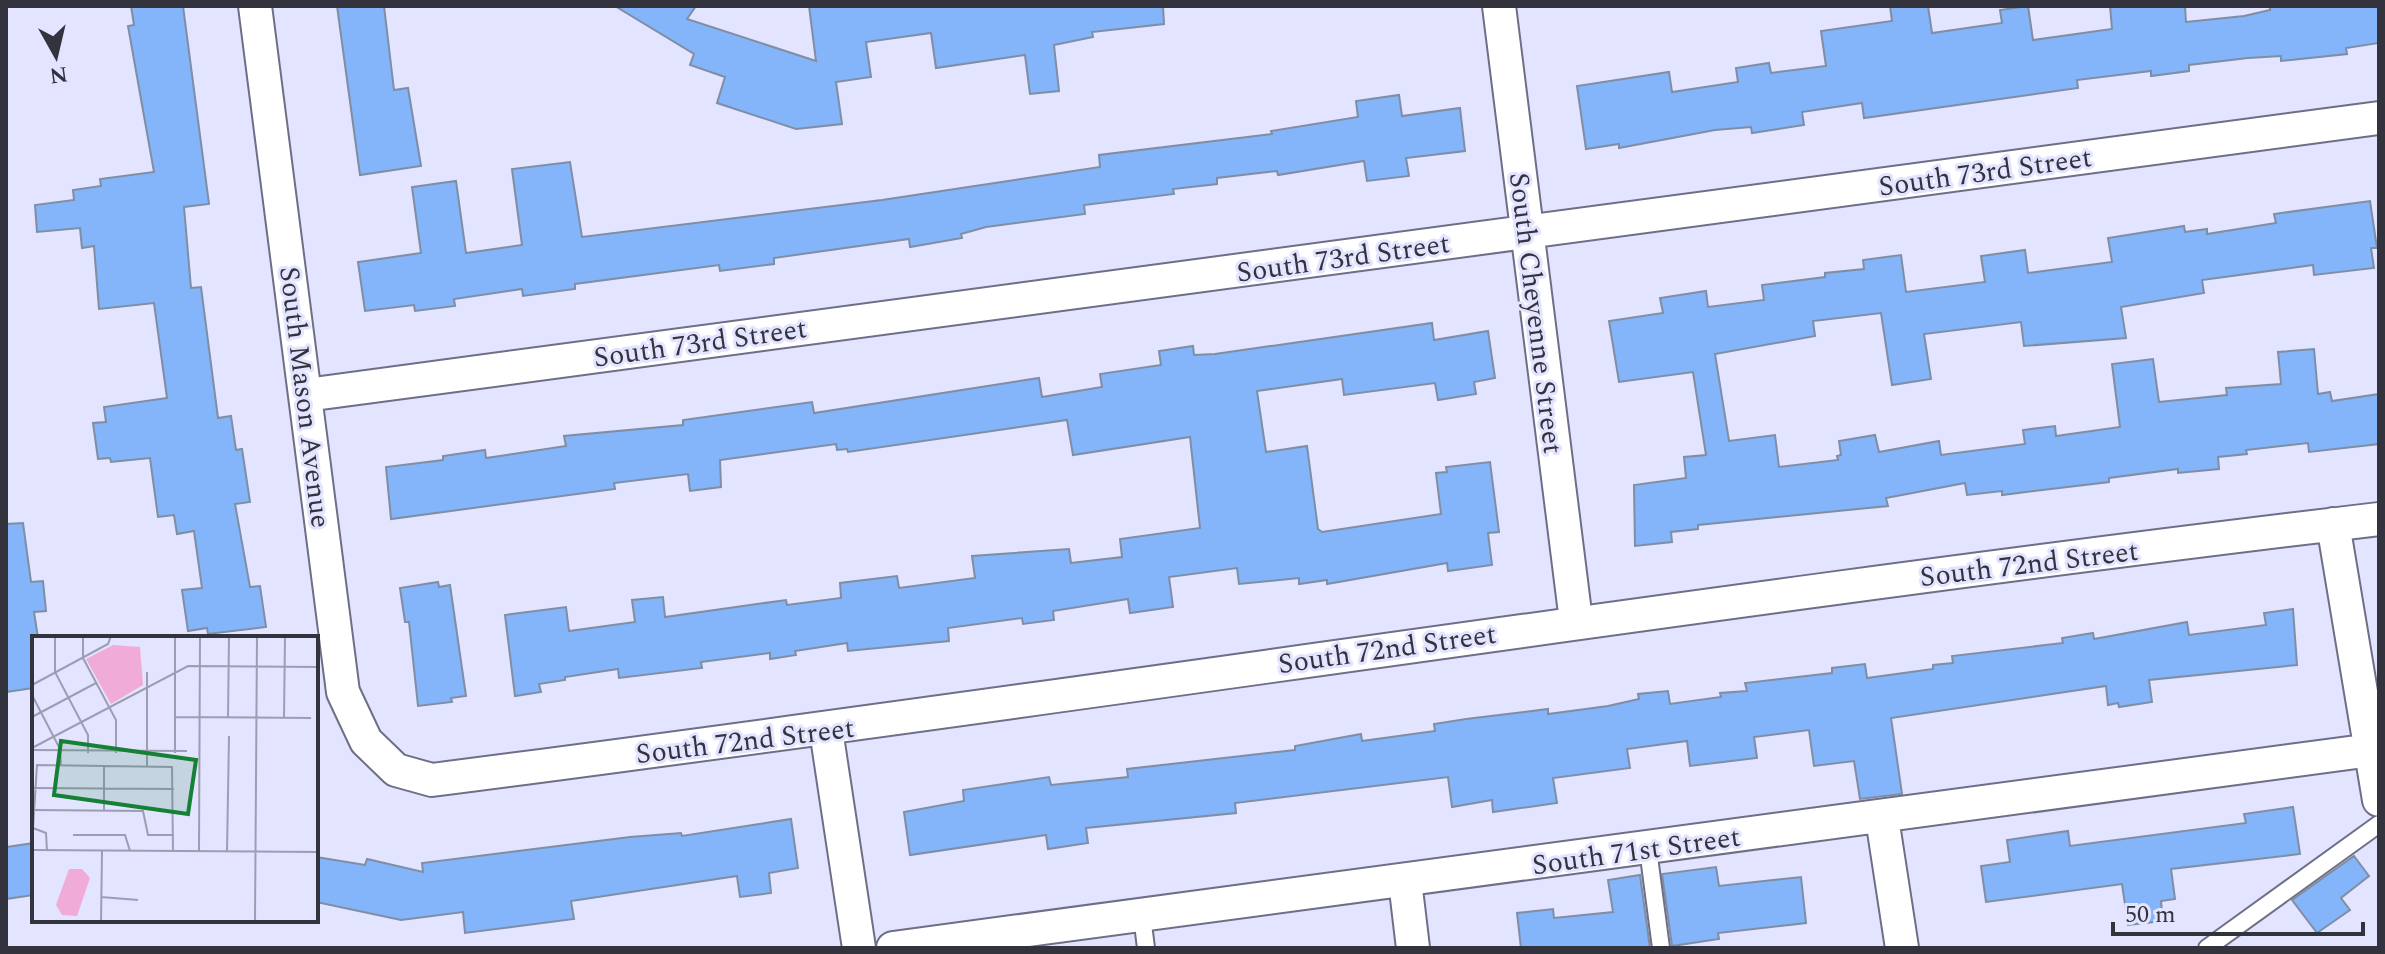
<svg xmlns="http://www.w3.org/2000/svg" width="2385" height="954" viewBox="0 0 2385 954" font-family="Spectral,serif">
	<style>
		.building { fill: #84b4f9; stroke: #7f8ea3; stroke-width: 2 }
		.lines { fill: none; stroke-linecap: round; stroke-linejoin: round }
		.lane-casing { stroke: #6e6e86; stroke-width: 20 }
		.street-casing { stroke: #6e6e86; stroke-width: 36 }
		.lane { stroke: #fff; stroke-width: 16 }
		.street { stroke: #fff; stroke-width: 32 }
		.labels { text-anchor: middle; stroke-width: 6; stroke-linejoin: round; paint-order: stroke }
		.street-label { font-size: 28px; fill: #33333e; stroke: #e3e4ff }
		.inset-road { fill: none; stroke: #9d9db2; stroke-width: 2 }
		.view { fill: #168035; fill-opacity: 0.15; stroke: #168035; stroke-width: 4 }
		.inset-edge { fill: none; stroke: #33333e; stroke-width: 4 }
	</style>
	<rect width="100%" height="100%" fill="#e3e4ff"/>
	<path class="building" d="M 131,6 L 183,6 L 209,204 L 184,207 L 191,288 L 201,287 L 218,418 L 231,416 L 236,450 L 242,449 L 250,502 L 235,504 L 250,587 L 260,586 L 266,627 L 208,634 L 207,628 L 188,631 L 182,590 L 202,588 L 194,531 L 177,534 L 174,515 L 158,517 L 150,458 L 111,462 L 110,458 L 98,459 L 93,423 L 106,422 L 104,407 L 167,398 L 154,303 L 99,309 L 94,246 L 82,248 L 80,228 L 37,232 L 35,205 L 74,200 L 73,190 L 101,186 L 100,179 L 154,172 L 128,26 L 134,25 Z
		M 337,6 L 384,6 L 394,90 L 408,88 L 421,166 L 360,175 Z
		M 615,6 L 696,6 L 687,19 L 816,61 L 809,6 L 1163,6 L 1164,24 L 1092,32 L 1093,37 L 1054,45 L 1059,91 L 1030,94 L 1025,55 L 936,68 L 931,33 L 866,42 L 871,77 L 836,82 L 842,124 L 796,129 L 717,103 L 725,77 L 690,65 L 694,54 Z
		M 1890,6 L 1928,6 L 1932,33 L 2002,23 L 2000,10 L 2028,6 L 2033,40 L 2112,29 L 2110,6 L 2185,6 L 2186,22 L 2244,16 L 2270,10 L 2270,6 L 2379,6 L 2379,43 L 2346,48 L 2347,54 L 2281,61 L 2281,56 L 2248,58 L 2189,65 L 2189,71 L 2151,76 L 2151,71 L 2077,80 L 2078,88 L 1864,118 L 1862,103 L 1802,112 L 1804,125 L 1752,133 L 1751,127 L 1715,130 L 1619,148 L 1619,144 L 1586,149 L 1577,86 L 1669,72 L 1672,92 L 1738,82 L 1736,68 L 1769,63 L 1771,73 L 1826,66 L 1821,31 L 1892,21 Z
		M 1399,95 L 1402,116 L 1460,108 L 1465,151 L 1406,158 L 1409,176 L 1367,181 L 1364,161 L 1278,175 L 1277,171 L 1217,178 L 1217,184 L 1173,189 L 1174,194 L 1084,205 L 1085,214 L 986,227 L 961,234 L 962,238 L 910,247 L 909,239 L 774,258 L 774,264 L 720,271 L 719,265 L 575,284 L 575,289 L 523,296 L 522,289 L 454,299 L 455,306 L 415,311 L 414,305 L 365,311 L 358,262 L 421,253 L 412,187 L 456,181 L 466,253 L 522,245 L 512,169 L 570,162 L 582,237 L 882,200 L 1100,167 L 1099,155 L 1272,134 L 1271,131 L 1358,117 L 1356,101 Z
		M 2370,201 L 2377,248 L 2371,248 L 2374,268 L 2314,275 L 2313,265 L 2202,280 L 2204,293 L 2121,307 L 2126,338 L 2024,346 L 2021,322 L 1924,334 L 1931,379 L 1892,385 L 1881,313 L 1813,321 L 1815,336 L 1715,354 L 1729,441 L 1775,435 L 1779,467 L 1838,460 L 1837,456 L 1841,455 L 1839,441 L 1875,435 L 1879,452 L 1939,441 L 1941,455 L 2025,444 L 2023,430 L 2055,426 L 2056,436 L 2120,427 L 2112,364 L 2153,359 L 2159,402 L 2227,395 L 2226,388 L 2281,384 L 2278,352 L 2314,349 L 2318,394 L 2330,392 L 2332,401 L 2379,394 L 2379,444 L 2309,452 L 2308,443 L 2246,450 L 2247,454 L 2218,457 L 2219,469 L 2178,473 L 2178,469 L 2109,478 L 2109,482 L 2002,495 L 2002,491 L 1967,495 L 1965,483 L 1886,498 L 1888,506 L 1698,525 L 1698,529 L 1671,532 L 1672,542 L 1635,546 L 1634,485 L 1686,478 L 1684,457 L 1706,455 L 1693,372 L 1619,382 L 1609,321 L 1663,313 L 1660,298 L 1706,291 L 1708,307 L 1764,300 L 1762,285 L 1825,277 L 1825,273 L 1864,269 L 1863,260 L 1901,255 L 1906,292 L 1985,282 L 1981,256 L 2025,250 L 2028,273 L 2112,262 L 2108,238 L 2184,226 L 2185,232 L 2207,229 L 2207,234 L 2276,223 L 2274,214 Z
		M 1432,323 L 1434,340 L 1488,331 L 1495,378 L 1474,382 L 1476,394 L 1438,400 L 1435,383 L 1344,395 L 1342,379 L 1257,391 L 1266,452 L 1307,446 L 1318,529 L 1322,532 L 1441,514 L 1436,473 L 1447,472 L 1446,467 L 1490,462 L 1499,532 L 1488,533 L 1492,565 L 1448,571 L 1447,563 L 1327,584 L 1327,580 L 1299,584 L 1299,578 L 1239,584 L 1237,568 L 1169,577 L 1173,607 L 1130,613 L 1128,599 L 1053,611 L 1054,620 L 1023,624 L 1022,618 L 948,628 L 949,641 L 848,651 L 847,643 L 795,651 L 796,655 L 770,659 L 770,653 L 701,662 L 702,668 L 619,678 L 618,669 L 565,677 L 565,680 L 539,684 L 541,692 L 515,696 L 505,615 L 566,607 L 569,631 L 635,622 L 632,600 L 663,597 L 665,617 L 786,600 L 787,605 L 841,598 L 840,583 L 897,576 L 899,588 L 975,578 L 972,556 L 1069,549 L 1071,563 L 1122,557 L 1120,539 L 1200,528 L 1190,437 L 1073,455 L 1067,420 L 848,452 L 847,449 L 837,450 L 836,444 L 720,460 L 721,487 L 690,491 L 688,474 L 614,483 L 615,489 L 391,519 L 386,467 L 443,460 L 443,456 L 485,450 L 486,458 L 566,446 L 564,436 L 683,425 L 683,420 L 812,402 L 814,413 L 1039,378 L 1042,397 L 1102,387 L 1100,374 L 1161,365 L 1159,351 L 1193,346 L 1194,355 L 1215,354 Z
		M 23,523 L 31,582 L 43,581 L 46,611 L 34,612 L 38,638 L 34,638 L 34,688 L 6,692 L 6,524 Z
		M 438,582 L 439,587 L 450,585 L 466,696 L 451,698 L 452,702 L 418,706 L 409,622 L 405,622 L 400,588 Z
		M 2293,609 L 2297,665 L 2149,680 L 2152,702 L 2119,707 L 2118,703 L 2108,705 L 2106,686 L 1891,718 L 1902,794 L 1860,799 L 1854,761 L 1814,766 L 1809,730 L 1754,737 L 1757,758 L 1690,766 L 1687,741 L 1627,749 L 1630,768 L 1553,778 L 1557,803 L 1493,812 L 1492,800 L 1452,807 L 1448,777 L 1235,803 L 1236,813 L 1086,828 L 1088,843 L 1048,849 L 1046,835 L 910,855 L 904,812 L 964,801 L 963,790 L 1049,777 L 1051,785 L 1128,777 L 1127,769 L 1295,750 L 1295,746 L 1361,734 L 1362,741 L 1435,731 L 1434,724 L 1466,719 L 1548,709 L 1548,714 L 1608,706 L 1639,699 L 1638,694 L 1668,691 L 1670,704 L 1721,697 L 1720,693 L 1747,691 L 1745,683 L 1832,673 L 1832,668 L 1865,664 L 1867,678 L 1933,669 L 1933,665 L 1953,663 L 1952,656 L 2063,643 L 2062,638 L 2093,633 L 2094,639 L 2187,622 L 2189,635 L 2266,625 L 2264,613 Z
		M 2293,807 L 2300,854 L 2171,869 L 2175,899 L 2161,901 L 2163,921 L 2128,925 L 2122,884 L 1986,902 L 1981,866 L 2010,862 L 2007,840 L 2068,831 L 2070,846 L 2246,823 L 2244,814 Z
		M 791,819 L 798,868 L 769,873 L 771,893 L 740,897 L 737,876 L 571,901 L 574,919 L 465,933 L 463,912 L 401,920 L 316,902 L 316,857 L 365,865 L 367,859 L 423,872 L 422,863 L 630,837 L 681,833 L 682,836 Z
		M 34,843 L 34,895 L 6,899 L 6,847 Z
		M 2354,856 L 2369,876 L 2341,898 L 2350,910 L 2317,933 L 2292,900 Z
		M 1716,867 L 1719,886 L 1801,877 L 1806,923 L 1718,933 L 1719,939 L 1672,946 L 1662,874 Z
		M 1640,875 L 1650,948 L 1521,948 L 1517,913 L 1553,909 L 1554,918 L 1613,912 L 1608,880 Z"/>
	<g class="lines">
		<g class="lane-casing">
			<path id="lane" d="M 1648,849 L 1661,948
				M 1142,916 L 1146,948
				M 2207,948 L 2379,824"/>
		</g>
		<g class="street-casing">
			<path id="street" d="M 255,6 L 343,692 L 366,741 L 396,770 L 432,780 C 1082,697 1729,596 2379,519
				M 1499,6 L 1576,621
				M 306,395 L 2379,118
				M 2333,524 L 2379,800
				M 826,730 L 859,948
				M 1882,818 L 1902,948
				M 1405,881 L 1413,948
				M 893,948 L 2379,749"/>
		</g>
		<use href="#lane" class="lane"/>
		<use href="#street" class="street"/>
	</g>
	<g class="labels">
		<g class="street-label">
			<text transform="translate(1985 171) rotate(-8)" y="10">South 73rd Street</text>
			<text transform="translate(1343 257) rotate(-8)" y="10">South 73rd Street</text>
			<text transform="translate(1537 313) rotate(83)" y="10">South Cheyenne Street</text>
			<text transform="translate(700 342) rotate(-8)" y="10">South 73rd Street</text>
			<text transform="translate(306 397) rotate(83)" y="10">South Mason Avenue</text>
			<text transform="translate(2029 563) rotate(-7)" y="10">South 72nd Street</text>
			<text transform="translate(1387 648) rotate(-8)" y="10">South 72nd Street</text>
			<text transform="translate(745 740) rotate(-7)" y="10">South 72nd Street</text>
			<text transform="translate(1636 850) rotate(-8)" y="10">South 71st Street</text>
		</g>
	</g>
	<g transform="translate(32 636)">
		<rect width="286" height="286" fill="#e3e4ff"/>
		<path d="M 81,9 L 108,11 L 111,49 L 79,68 L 54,23 ZM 37,233 L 50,233 L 58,242 L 45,280 L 30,279 L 24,269 Z" fill="#f1abd9"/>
		<path class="inset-road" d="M 23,0 L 23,36 L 56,99 L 56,117M 51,0 L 51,22 L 84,84 L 84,117M 143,0 L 143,117M 115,36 L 115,130M 0,49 L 76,8 L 79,0M 0,59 L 28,113 L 29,130M 0,81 L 64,47M 143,81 L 279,82M 196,81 L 197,0M 252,82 L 253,0M 0,112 L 156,30 L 286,31M 0,114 L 155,115M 2,152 L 142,153M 1,174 L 111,175 L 116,199 L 142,199M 72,175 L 72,130M 41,199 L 93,199 L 98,215M 0,214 L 286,216M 15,215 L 14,197 L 1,192 L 5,129 L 140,131 L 141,215M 167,215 L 168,0M 195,216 L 197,100M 69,261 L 106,264M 69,286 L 70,215M 223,286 L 225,0"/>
		<path class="view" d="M 29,105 L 164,124 L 156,178 L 22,159 Z"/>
		<rect width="286" height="286" class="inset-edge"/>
	</g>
	<rect width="2385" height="954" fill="none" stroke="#33333e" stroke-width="16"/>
	<g transform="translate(56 56) rotate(172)" stroke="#e3e4ff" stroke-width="6" paint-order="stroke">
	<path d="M0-6L14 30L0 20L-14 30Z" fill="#33333e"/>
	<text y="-12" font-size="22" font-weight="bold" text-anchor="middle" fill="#33333e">N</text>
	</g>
	<path d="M2113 922v12h250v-12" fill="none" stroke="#33333e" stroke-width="4"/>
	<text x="2125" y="922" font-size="24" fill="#33333e" stroke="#e3e4ff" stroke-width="6" paint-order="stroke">50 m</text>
</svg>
